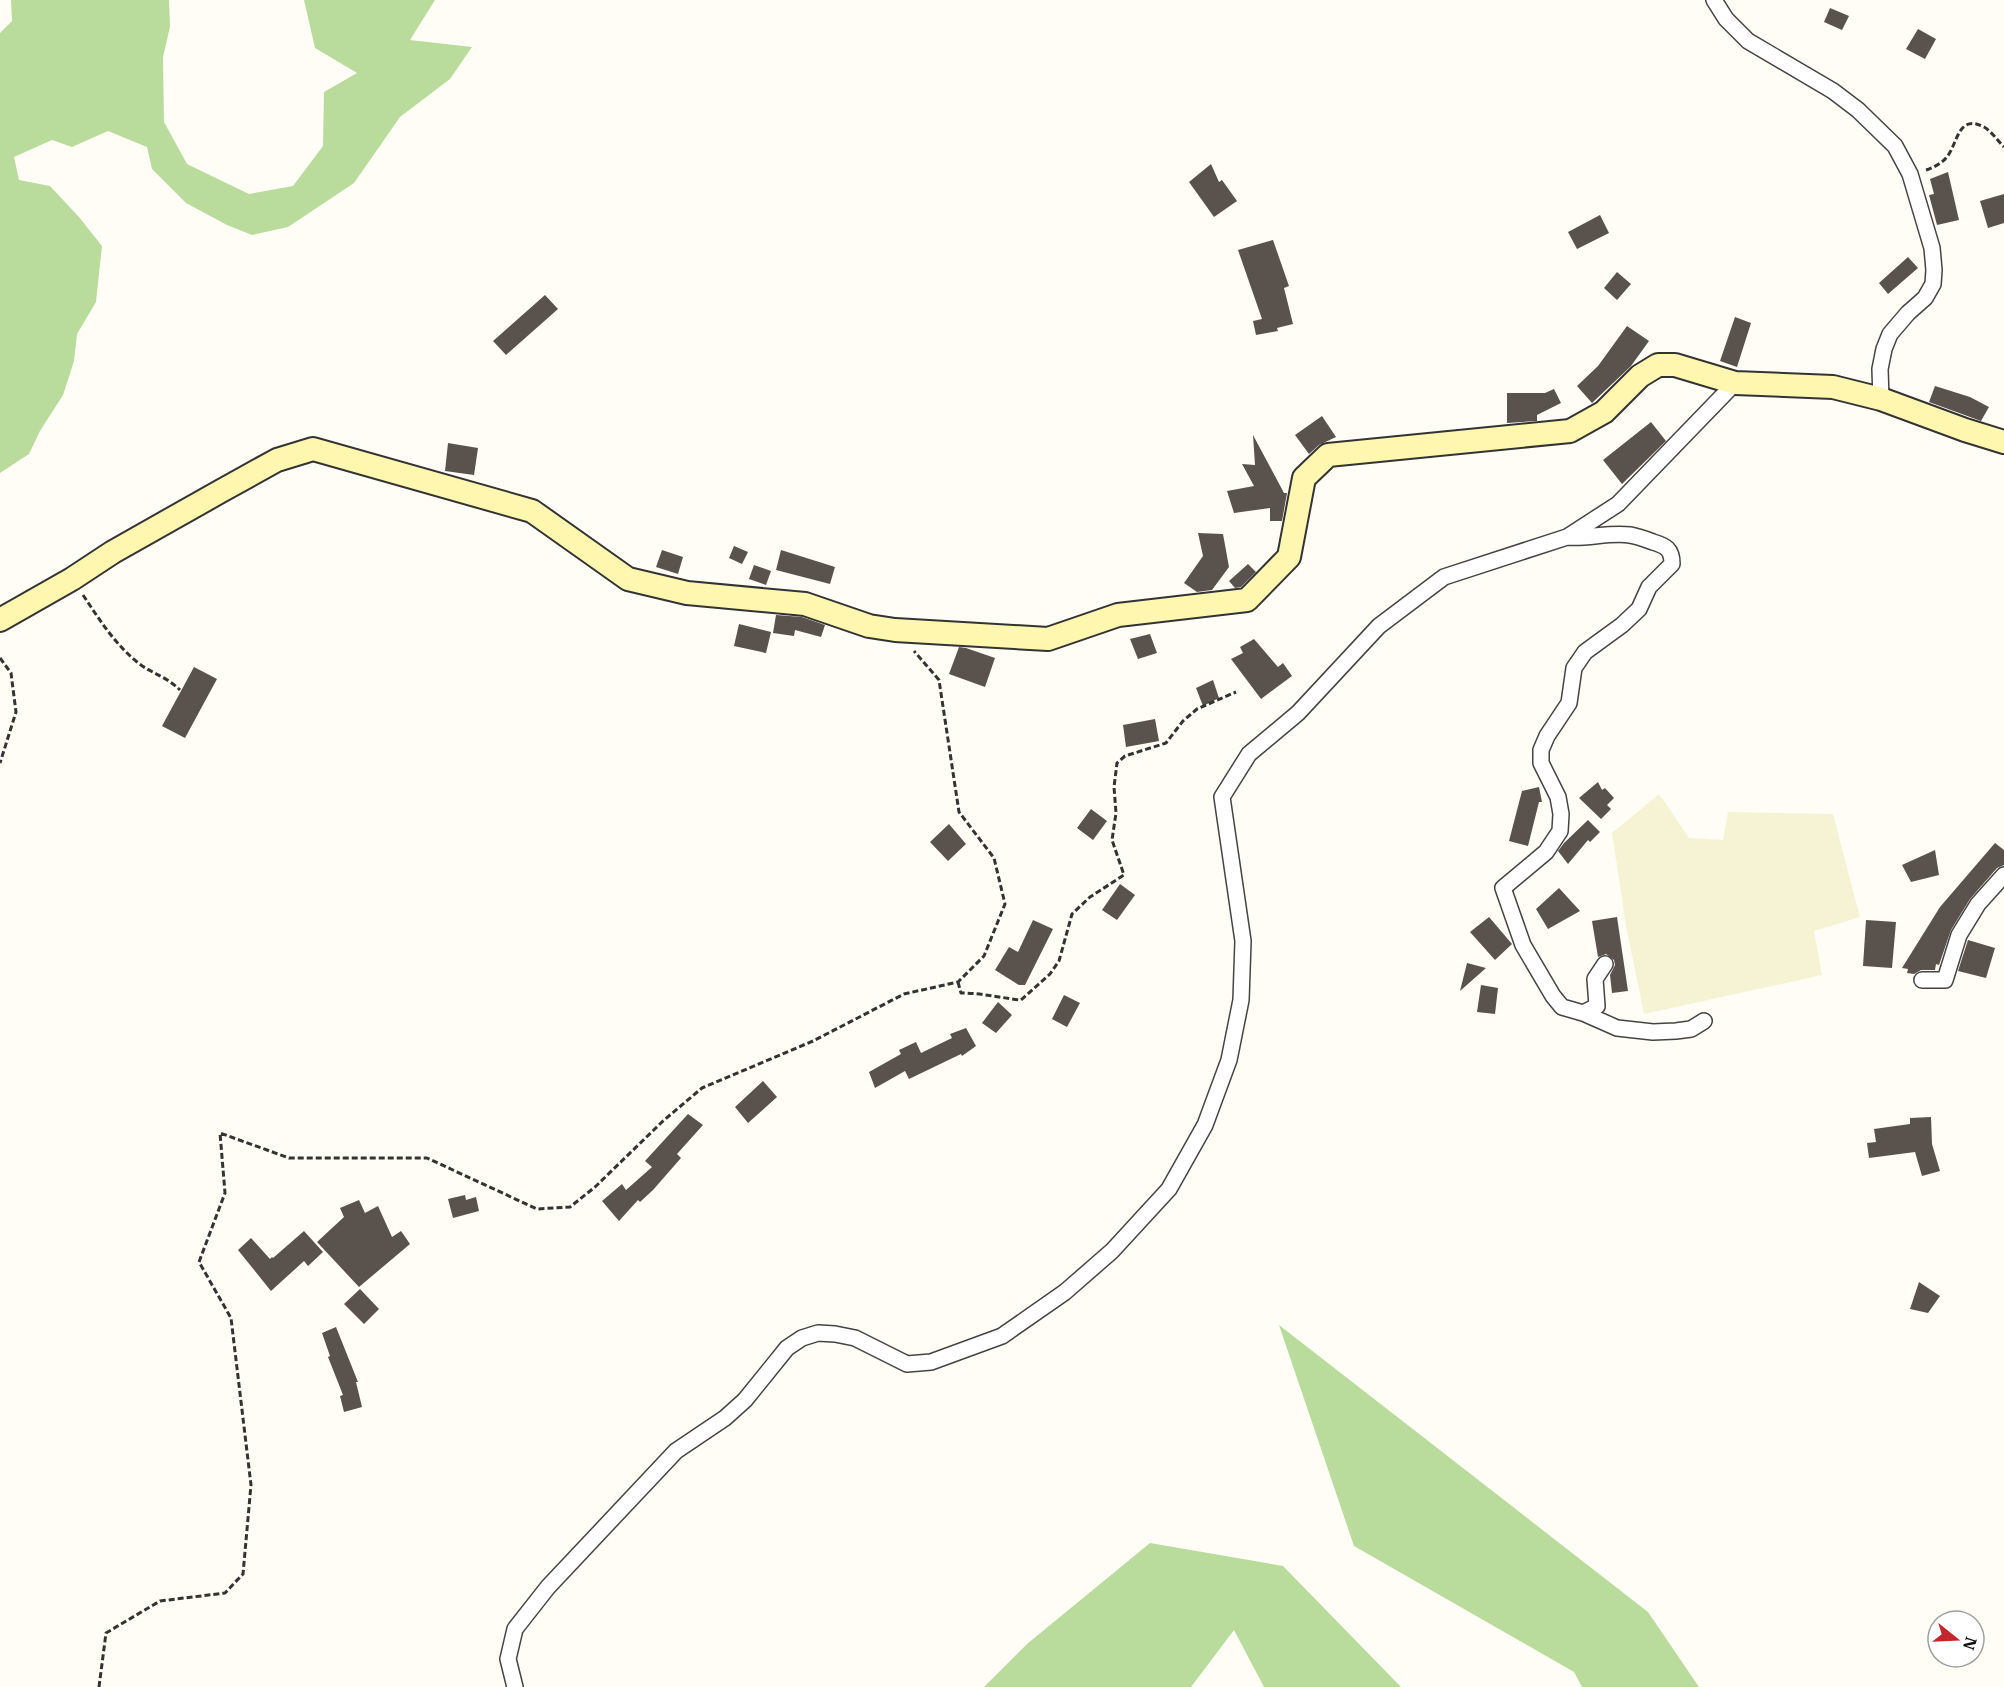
<svg xmlns="http://www.w3.org/2000/svg" width="2004" height="1687" viewBox="0 0 2004 1687" font-family="'IBM Plex Serif',serif">
	<style>
		.farmland { fill: #f6f3d4 }
		.forest { fill: #b9dc9c }
		.building { fill: #5a524d }
		.lines { fill: none; stroke-linecap: round; stroke-linejoin: round }
		.minor-casing { stroke: #444; stroke-width: 18 }
		.secondary-casing { stroke: #333; stroke-width: 26 }
		.path { stroke: #333; stroke-width: 3; stroke-dasharray: 6 3; stroke-linecap: butt }
		.minor { stroke: #fff; stroke-width: 15 }
		.secondary { stroke: #fff6b0; stroke-width: 22 }
	</style>
	<rect width="100%" height="100%" fill="#fffdf5"/>
	<path class="farmland" d="M 1659,794 L 1689,838 L 1723,840 L 1728,812 L 1833,814 L 1860,917 L 1814,931 L 1822,975 L 1644,1014 L 1626,926 L 1612,833 Z"/>
	<path class="forest" d="M 11,0 L 169,0 L 170,27 L 163,57 L 164,122 L 187,164 L 249,194 L 293,186 L 323,146 L 324,92 L 357,73 L 315,48 L 304,0 L 435,0 L 410,40 L 472,47 L 450,79 L 400,117 L 354,183 L 288,227 L 252,235 L 227,225 L 186,203 L 152,169 L 147,147 L 108,131 L 72,147 L 52,140 L 14,157 L 19,180 L 50,186 L 79,217 L 102,246 L 96,302 L 77,334 L 74,361 L 63,395 L 40,431 L 29,454 L 0,473 L 0,33 L 12,21 Z
		M 1279,1325 L 1648,1612 L 1699,1687 L 1582,1687 L 1574,1672 L 1354,1546 Z
		M 1150,1543 L 1283,1566 L 1401,1687 L 1264,1687 L 1234,1630 L 1191,1687 L 984,1687 L 1027,1644 Z"/>
	<path class="building" d="M 1830,8 L 1849,16 L 1842,30 L 1824,22 Z
		M 1918,29 L 1936,39 L 1925,59 L 1906,49 Z
		M 1211,164 L 1219,182 L 1222,180 L 1237,201 L 1214,217 L 1189,182 Z
		M 1948,172 L 1959,220 L 1937,225 L 1929,195 L 1934,194 L 1930,179 Z
		M 2004,194 L 2004,223 L 1988,228 L 1980,201 Z
		M 1600,215 L 1609,233 L 1577,249 L 1568,232 Z
		M 1273,240 L 1289,286 L 1284,288 L 1293,324 L 1277,328 L 1278,331 L 1256,335 L 1253,321 L 1262,319 L 1238,250 Z
		M 1908,257 L 1918,268 L 1888,294 L 1879,283 Z
		M 1617,272 L 1631,284 L 1617,300 L 1604,288 Z
		M 545,295 L 558,309 L 506,355 L 493,341 Z
		M 1735,317 L 1751,323 L 1737,367 L 1720,361 Z
		M 1627,326 L 1649,341 L 1631,366 L 1592,403 L 1577,386 L 1598,366 Z
		M 1935,386 L 1970,397 L 1989,407 L 1981,421 L 1929,402 Z
		M 1554,389 L 1561,403 L 1537,415 L 1537,421 L 1507,423 L 1507,393 L 1545,393 Z
		M 1322,416 L 1336,437 L 1319,445 L 1309,454 L 1295,435 Z
		M 1651,422 L 1666,441 L 1622,484 L 1603,460 Z
		M 1253,435 L 1284,493 L 1287,493 L 1282,521 L 1270,521 L 1270,508 L 1234,513 L 1227,491 L 1254,486 L 1242,464 L 1255,465 Z
		M 448,443 L 478,448 L 474,475 L 445,471 Z
		M 1198,533 L 1223,534 L 1229,567 L 1212,590 L 1197,592 L 1184,583 L 1203,556 Z
		M 734,546 L 748,552 L 742,564 L 729,558 Z
		M 662,550 L 683,557 L 678,574 L 656,567 Z
		M 781,550 L 835,567 L 830,584 L 776,570 Z
		M 1248,564 L 1256,572 L 1241,587 L 1235,588 L 1229,581 Z
		M 754,565 L 771,571 L 766,585 L 749,579 Z
		M 776,615 L 802,617 L 825,625 L 821,637 L 795,630 L 794,636 L 773,633 Z
		M 739,624 L 771,632 L 766,653 L 734,646 Z
		M 1150,634 L 1157,653 L 1138,659 L 1130,639 Z
		M 1254,639 L 1278,667 L 1283,663 L 1292,676 L 1261,699 L 1231,659 L 1243,653 L 1240,647 Z
		M 959,647 L 966,648 L 995,658 L 985,687 L 949,674 Z
		M 194,667 L 217,679 L 185,738 L 162,726 Z
		M 1213,680 L 1219,698 L 1203,706 L 1196,688 Z
		M 1155,719 L 1159,741 L 1126,747 L 1123,725 Z
		M 1598,782 L 1602,790 L 1605,788 L 1614,798 L 1607,805 L 1611,809 L 1601,819 L 1579,798 Z
		M 1539,787 L 1542,802 L 1539,802 L 1528,846 L 1509,841 L 1522,791 Z
		M 1091,809 L 1107,821 L 1093,840 L 1077,828 Z
		M 1588,820 L 1600,832 L 1590,842 L 1588,840 L 1568,864 L 1558,851 L 1564,843 Z
		M 949,824 L 966,844 L 948,861 L 930,842 Z
		M 1995,843 L 2004,850 L 2004,865 L 1997,868 L 1970,899 L 1951,930 L 1939,965 L 1936,964 L 1935,970 L 1921,970 L 1914,974 L 1907,973 L 1908,969 L 1902,968 L 1940,907 Z
		M 1935,850 L 1939,875 L 1911,882 L 1902,865 Z
		M 1120,884 L 1135,895 L 1117,920 L 1102,910 Z
		M 1559,888 L 1580,911 L 1548,929 L 1536,909 Z
		M 1489,917 L 1512,944 L 1495,960 L 1470,932 Z
		M 1617,917 L 1628,991 L 1612,993 L 1610,975 L 1615,965 L 1614,960 L 1606,954 L 1598,957 L 1592,921 Z
		M 1033,920 L 1053,929 L 1025,985 L 1019,985 L 995,970 L 1009,947 L 1018,952 Z
		M 1866,920 L 1896,922 L 1892,968 L 1863,966 Z
		M 1968,940 L 1995,948 L 1986,978 L 1958,971 Z
		M 1467,963 L 1486,968 L 1460,991 Z
		M 1481,985 L 1498,988 L 1495,1014 L 1477,1012 Z
		M 1064,995 L 1080,1003 L 1067,1027 L 1052,1019 Z
		M 998,1002 L 1012,1015 L 996,1033 L 982,1023 Z
		M 966,1028 L 976,1046 L 962,1056 L 961,1054 L 909,1079 L 905,1071 L 875,1088 L 869,1072 L 901,1054 L 899,1050 L 916,1042 L 921,1053 L 952,1038 L 950,1034 Z
		M 763,1081 L 777,1097 L 748,1123 L 735,1107 Z
		M 688,1114 L 703,1125 L 677,1154 L 681,1158 L 653,1190 L 640,1202 L 638,1200 L 619,1221 L 602,1201 L 622,1184 L 626,1190 L 652,1167 L 645,1161 Z
		M 1931,1117 L 1932,1144 L 1940,1171 L 1922,1176 L 1915,1152 L 1869,1158 L 1867,1143 L 1876,1142 L 1874,1129 L 1910,1124 L 1910,1118 Z
		M 465,1195 L 466,1200 L 476,1197 L 479,1211 L 453,1218 L 448,1199 Z
		M 359,1200 L 365,1213 L 378,1206 L 392,1237 L 401,1231 L 410,1244 L 359,1287 L 317,1242 L 344,1217 L 340,1208 Z
		M 304,1231 L 323,1252 L 308,1266 L 304,1261 L 271,1291 L 238,1250 L 251,1238 L 270,1259 L 272,1257 L 273,1258 Z
		M 1919,1282 L 1940,1296 L 1928,1313 L 1910,1309 Z
		M 360,1289 L 379,1309 L 364,1324 L 344,1304 Z
		M 336,1327 L 358,1382 L 356,1382 L 362,1407 L 344,1412 L 340,1396 L 343,1395 L 328,1357 L 330,1356 L 322,1333 Z"/>
	<g class="lines">
		<g class="minor-casing">
			<path id="minor" d="M 1714,0 L 1726,19 L 1748,41 L 1833,91 L 1858,110 L 1895,146 L 1910,174 L 1932,248 L 1934,270 L 1933,284 L 1925,298 L 1908,313 L 1890,334 L 1884,349 L 1880,369 L 1881,399
				M 1567,537 C 1588,539 1609,532 1630,535 C 1637,536 1645,539 1653,542 C 1666,546 1672,549 1672,564 L 1649,587 L 1639,609 L 1622,625 L 1585,652 L 1574,668 L 1569,703 L 1547,736 L 1541,750 L 1541,763 L 1558,797 L 1561,814 L 1560,831 L 1546,852 L 1503,888 L 1523,945 L 1553,996 L 1562,1007 L 1583,1013 L 1597,1006 L 1595,979 L 1605,964
				M 1922,980 L 1945,980 L 1959,935 L 1978,904 L 2004,875
				M 1583,1013 L 1617,1028 L 1653,1032 L 1676,1031 L 1691,1029 L 1704,1021
				M 515,1687 L 508,1659 L 515,1629 L 548,1587 L 676,1451 L 725,1418 L 745,1400 L 787,1348 L 802,1338 L 818,1333 L 835,1334 L 855,1338 L 907,1364 L 931,1362 L 1002,1336 L 1065,1292 L 1112,1251 L 1169,1189 L 1205,1125 L 1229,1060 L 1241,1000 L 1243,941 L 1222,797 L 1249,754 L 1298,713 L 1379,626 L 1444,577 L 1567,537 L 1618,504 L 1735,383"/>
		</g>
		<g class="secondary-casing">
			<path id="secondary" d="M 0,620 L 72,579 L 113,552 L 221,491 L 277,460 L 313,449 L 532,511 L 628,579 L 687,593 L 805,604 L 869,626 L 895,630 L 1048,639 L 1118,615 L 1247,600 L 1289,557 L 1304,478 L 1328,455 L 1570,431 L 1604,412 L 1640,376 L 1658,365 L 1675,365 L 1735,383 L 1833,387 L 1881,399 L 1965,430 L 2004,442"/>
		</g>
		<path class="path" d="M 1926,170 C 1933,168 1942,163 1946,158 C 1958,145 1957,113 1984,127 C 1991,131 1998,141 2004,147
			M 83,595 C 99,619 114,643 137,662 C 150,673 166,676 180,690
			M 0,658 L 11,673 L 16,712 L 0,763
			M 958,982 L 961,993 C 982,993 1001,998 1021,1000 L 1050,974 L 1059,961 L 1072,914 L 1090,897 L 1124,875 L 1112,840 L 1116,813 L 1114,787 L 1117,763 L 1125,756 L 1166,743 L 1183,721 L 1197,709 L 1236,692
			M 99,1687 L 106,1633 L 160,1601 L 225,1593 L 243,1574 L 251,1485 L 231,1318 L 199,1262 L 225,1193 L 220,1133 L 289,1158 L 427,1158 L 537,1209 L 570,1207 L 595,1187 L 663,1121 L 702,1088 L 813,1041 L 904,994 L 958,982 L 984,956 L 1005,904 L 994,858 L 959,812 L 939,680 L 914,651"/>
		<use href="#minor" class="minor"/>
		<use href="#secondary" class="secondary"/>
	</g>
	<g transform="translate(1956 1639) rotate(108)"><circle r="28" fill="#ffffff" stroke="#a0a0a0" stroke-width="1.5"/>
	<path d="M0-4.5L10 22L0 15L-10 22Z" fill="#c4262e"/>
	<text y="-9" font-size="16" font-weight="bold" text-anchor="middle" fill="#111111">N</text>
	</g>
</svg>
